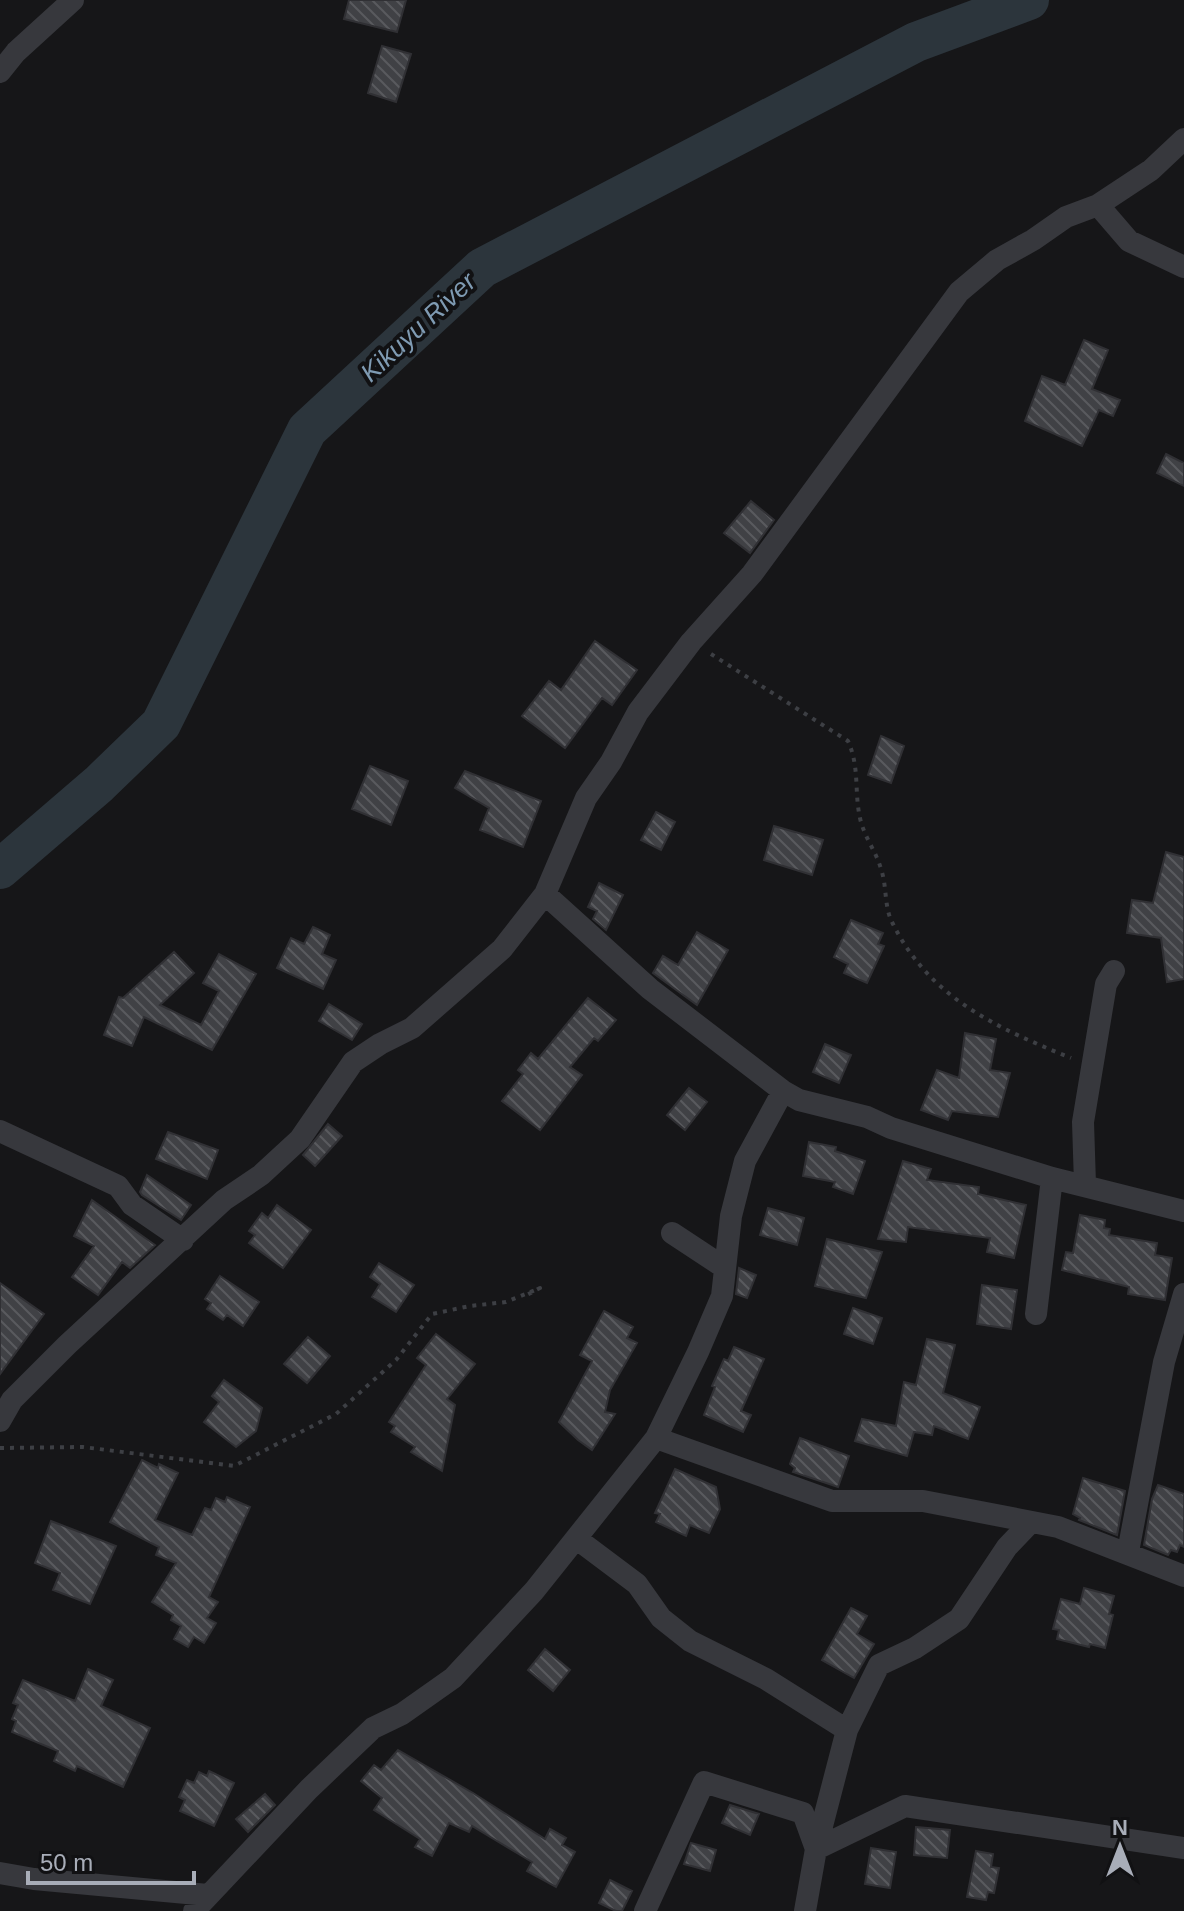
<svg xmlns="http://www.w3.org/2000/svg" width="1184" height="1911" viewBox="0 0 1184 1911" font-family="Helvetica,sans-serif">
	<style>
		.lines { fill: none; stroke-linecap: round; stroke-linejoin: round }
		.river { stroke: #2c353c; stroke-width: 40 }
		.building { fill: url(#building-back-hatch); stroke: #303034; stroke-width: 2 }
		.path { stroke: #3d3f44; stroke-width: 4; stroke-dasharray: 4 6; stroke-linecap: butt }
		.minor { stroke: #37383d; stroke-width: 22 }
		.labels { text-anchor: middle; stroke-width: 8; stroke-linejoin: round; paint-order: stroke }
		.water-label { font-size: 26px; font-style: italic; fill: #7f9bb3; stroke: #111113 }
	</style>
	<defs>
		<pattern id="building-back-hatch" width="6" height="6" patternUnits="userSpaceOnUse" patternTransform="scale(2)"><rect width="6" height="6" fill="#404145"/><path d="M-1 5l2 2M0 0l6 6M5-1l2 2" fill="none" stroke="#595a5e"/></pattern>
	</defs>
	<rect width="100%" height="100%" fill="#161618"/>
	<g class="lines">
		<path class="river" d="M 0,869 L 99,784 L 161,724 L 307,430 L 482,268 L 916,42 L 1029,0"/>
	</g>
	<path class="building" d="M 349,0 L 406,0 L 397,32 L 344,19 Z
		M 382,46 L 411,54 L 396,102 L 368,93 Z
		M 1084,340 L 1108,350 L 1092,389 L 1120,400 L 1113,416 L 1099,410 L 1082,446 L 1025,421 L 1042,376 L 1065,385 Z
		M 1166,454 L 1184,463 L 1184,486 L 1157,473 Z
		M 751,501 L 774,520 L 750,553 L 724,533 Z
		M 595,641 L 637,670 L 612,705 L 602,698 L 565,748 L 522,716 L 549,681 L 561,690 Z
		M 881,736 L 904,746 L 891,783 L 868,775 Z
		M 370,766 L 408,781 L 391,825 L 352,809 Z
		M 465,771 L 541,801 L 523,847 L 480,830 L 489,808 L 455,788 Z
		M 656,812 L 675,822 L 661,850 L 641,840 Z
		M 774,826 L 823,840 L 812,875 L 764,860 Z
		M 1166,852 L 1184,857 L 1184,979 L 1167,982 L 1161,938 L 1127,933 L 1132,900 L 1153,903 Z
		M 599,883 L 623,895 L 606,930 L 593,919 L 597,911 L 588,907 Z
		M 851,920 L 883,933 L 878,944 L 884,946 L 867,983 L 844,973 L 848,964 L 834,957 Z
		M 313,927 L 330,935 L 322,954 L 336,960 L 323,989 L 277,968 L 291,938 L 304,944 Z
		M 697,932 L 728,950 L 697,1005 L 653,973 L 663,956 L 678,965 Z
		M 174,952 L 194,973 L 160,1005 L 201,1025 L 219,991 L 203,983 L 219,954 L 256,974 L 212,1050 L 144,1017 L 132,1046 L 104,1035 L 119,997 L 123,998 Z
		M 588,998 L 616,1020 L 598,1041 L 594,1038 L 570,1067 L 582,1075 L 540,1130 L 502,1101 L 523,1074 L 518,1070 L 531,1053 L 538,1059 Z
		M 329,1004 L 362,1024 L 352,1040 L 319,1021 Z
		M 965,1033 L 996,1039 L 990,1070 L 1010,1073 L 998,1117 L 952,1111 L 948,1120 L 921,1110 L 937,1070 L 959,1078 Z
		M 825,1044 L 851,1055 L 839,1083 L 813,1072 Z
		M 689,1088 L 707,1102 L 685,1130 L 667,1115 Z
		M 328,1124 L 342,1136 L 315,1166 L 303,1155 Z
		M 168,1132 L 218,1150 L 207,1179 L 156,1159 Z
		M 809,1142 L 836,1147 L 835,1151 L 865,1161 L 853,1194 L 833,1187 L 835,1182 L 803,1176 Z
		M 903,1161 L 931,1169 L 927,1180 L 979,1187 L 978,1194 L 1026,1205 L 1014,1258 L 987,1252 L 990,1238 L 908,1227 L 906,1242 L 878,1239 Z
		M 147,1175 L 191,1205 L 181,1220 L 142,1195 L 140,1192 Z
		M 92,1200 L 155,1245 L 130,1268 L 122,1262 L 98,1295 L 72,1277 L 94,1246 L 74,1236 Z
		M 277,1205 L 311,1230 L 283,1268 L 249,1243 L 255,1235 L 249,1231 L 262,1213 L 268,1218 Z
		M 768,1208 L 804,1218 L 797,1245 L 760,1235 Z
		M 1080,1215 L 1105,1220 L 1104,1228 L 1110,1229 L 1109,1235 L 1157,1243 L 1155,1255 L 1172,1258 L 1165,1300 L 1128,1294 L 1129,1287 L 1062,1270 L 1066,1252 L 1073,1253 Z
		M 827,1239 L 882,1252 L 866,1298 L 815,1286 Z
		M 379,1263 L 414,1285 L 396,1312 L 372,1297 L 380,1284 L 370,1277 Z
		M 739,1268 L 756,1275 L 747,1298 L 736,1294 Z
		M 220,1276 L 259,1302 L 243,1326 L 227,1315 L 223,1320 L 207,1309 L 211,1303 L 205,1299 Z
		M 0,1283 L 44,1314 L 0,1374 Z
		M 982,1285 L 1017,1290 L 1011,1329 L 977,1324 Z
		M 853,1308 L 882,1318 L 873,1344 L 844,1334 Z
		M 604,1311 L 633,1327 L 627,1338 L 637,1343 L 610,1390 L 605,1412 L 615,1414 L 592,1450 L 578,1440 L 559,1422 L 592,1361 L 580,1355 Z
		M 436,1334 L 475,1364 L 447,1399 L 455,1405 L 442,1471 L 411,1452 L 415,1447 L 391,1432 L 395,1426 L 389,1422 L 426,1365 L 417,1358 Z
		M 308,1337 L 330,1356 L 307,1383 L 284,1364 Z
		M 927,1339 L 955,1345 L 943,1393 L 980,1407 L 968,1439 L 934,1426 L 932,1435 L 914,1432 L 907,1456 L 855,1441 L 862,1419 L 896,1426 L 904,1382 L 916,1385 Z
		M 734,1347 L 764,1359 L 741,1411 L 751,1415 L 743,1432 L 704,1415 L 715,1387 L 712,1386 L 724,1359 L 728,1361 Z
		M 224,1380 L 262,1408 L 256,1431 L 236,1447 L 204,1422 L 219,1402 L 212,1396 Z
		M 800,1438 L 849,1456 L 838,1487 L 793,1472 L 795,1468 L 790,1464 Z
		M 142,1460 L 158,1468 L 159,1464 L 178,1473 L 155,1520 L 192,1535 L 205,1508 L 211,1510 L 216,1498 L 225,1502 L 227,1497 L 250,1507 L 209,1597 L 218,1602 L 207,1618 L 216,1623 L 204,1643 L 194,1637 L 188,1647 L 174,1639 L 181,1626 L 171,1620 L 173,1615 L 152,1602 L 176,1563 L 156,1555 L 159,1547 L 110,1522 Z
		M 675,1469 L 716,1487 L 720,1509 L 709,1533 L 690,1525 L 686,1536 L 656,1522 L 660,1514 L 655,1513 Z
		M 1083,1478 L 1125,1491 L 1117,1535 L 1079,1520 L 1080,1518 L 1073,1514 Z
		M 1158,1485 L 1184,1494 L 1184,1547 L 1180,1545 L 1177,1552 L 1171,1550 L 1168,1555 L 1144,1545 L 1152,1499 Z
		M 51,1521 L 116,1546 L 90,1604 L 53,1590 L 60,1573 L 35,1563 Z
		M 1084,1588 L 1114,1596 L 1109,1614 L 1113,1615 L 1105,1648 L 1090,1644 L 1089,1647 L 1057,1639 L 1059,1630 L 1053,1629 L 1061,1599 L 1080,1604 Z
		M 851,1608 L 867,1616 L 857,1634 L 874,1644 L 854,1678 L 822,1660 Z
		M 545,1649 L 570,1670 L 553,1691 L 528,1670 Z
		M 88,1669 L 113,1680 L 101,1706 L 150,1728 L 123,1787 L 77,1766 L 75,1771 L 54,1761 L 58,1751 L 12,1732 L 16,1721 L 12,1719 L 18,1705 L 13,1703 L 23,1680 L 75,1701 Z
		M 398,1750 L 473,1793 L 545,1839 L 550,1829 L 566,1838 L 562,1845 L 575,1852 L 556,1887 L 527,1871 L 532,1862 L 472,1826 L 469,1832 L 449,1823 L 432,1856 L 415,1847 L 420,1839 L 374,1810 L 382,1798 L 361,1781 L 374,1765 L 381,1770 Z
		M 209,1771 L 234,1783 L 214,1826 L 180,1811 L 185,1800 L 179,1797 L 187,1780 L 194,1783 L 199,1772 L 207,1776 Z
		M 265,1794 L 275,1805 L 248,1832 L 236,1819 Z
		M 730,1805 L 759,1814 L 750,1835 L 722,1823 Z
		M 916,1827 L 950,1830 L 947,1858 L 914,1855 Z
		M 691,1843 L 716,1850 L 710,1871 L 684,1864 Z
		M 871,1848 L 896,1852 L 890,1888 L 865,1884 Z
		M 976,1851 L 993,1854 L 991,1867 L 999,1868 L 994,1893 L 988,1892 L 986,1900 L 967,1897 Z
		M 610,1880 L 632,1891 L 622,1911 L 616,1911 L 599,1903 Z"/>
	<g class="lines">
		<path class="path" d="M 711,654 L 848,741 C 860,768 854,791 860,818 C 864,837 876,851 881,869 C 887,886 884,906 892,922 C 929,998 997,1028 1071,1058
			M 0,1448 L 83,1447 L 234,1466 L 336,1414 L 396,1360 L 432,1314 L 470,1306 L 506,1302 L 540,1288 L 523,1297"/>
		<path class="minor" d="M 0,72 L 16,52 L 73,0
			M 1098,205 L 1129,241 L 1184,267
			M 545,894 L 650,989 L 783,1091 L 799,1100 L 867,1117 L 891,1128 L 1052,1178 L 1184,1211
			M 0,1131 L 118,1186 L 132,1205 L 183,1240
			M 1085,1184 L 1083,1122 L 1106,984 L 1114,971
			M 672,1233 L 725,1268
			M 1036,1314 L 1052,1178
			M 0,1421 L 12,1400 L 67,1345 L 224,1200 L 261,1175 L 300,1139 L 353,1062 L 380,1044 L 412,1028 L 502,949 L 545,894 L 586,798 L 611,762 L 638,712 L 691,642 L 752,574 L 959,292 L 997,260 L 1033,240 L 1066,217 L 1098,205 L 1151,170 L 1184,139
			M 656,1438 L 832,1501 L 923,1501 L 1058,1527 L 1184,1576
			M 577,1539 L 637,1584 L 661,1618 L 690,1641 L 766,1679 L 847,1730
			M 1128,1552 L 1164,1362 L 1184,1294
			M 0,1873 L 34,1879 L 208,1895
			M 194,1911 L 309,1789 L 373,1728 L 402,1714 L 453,1678 L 534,1591 L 656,1438 L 698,1352 L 722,1296 L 731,1216 L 745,1161 L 783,1091
			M 645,1911 L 704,1782 L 803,1813 L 816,1849 L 847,1730 L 879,1665 L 915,1648 L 959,1619 L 1007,1547 L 1030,1523
			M 805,1911 L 816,1849 L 905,1806 L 1184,1848"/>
	</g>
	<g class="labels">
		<g class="water-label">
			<text transform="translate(418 327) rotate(-43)" y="9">Kikuyu River</text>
		</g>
	</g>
	<g transform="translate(1120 1847)" stroke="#111113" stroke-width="6" paint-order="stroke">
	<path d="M0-6L14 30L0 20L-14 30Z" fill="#a8adb8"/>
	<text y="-12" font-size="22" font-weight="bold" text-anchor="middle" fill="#a8adb8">N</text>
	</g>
	<path d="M28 1871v12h166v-12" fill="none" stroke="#a8adb8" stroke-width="4"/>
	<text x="40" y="1871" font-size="24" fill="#a8adb8" stroke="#111113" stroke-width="6" paint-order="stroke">50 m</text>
</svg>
